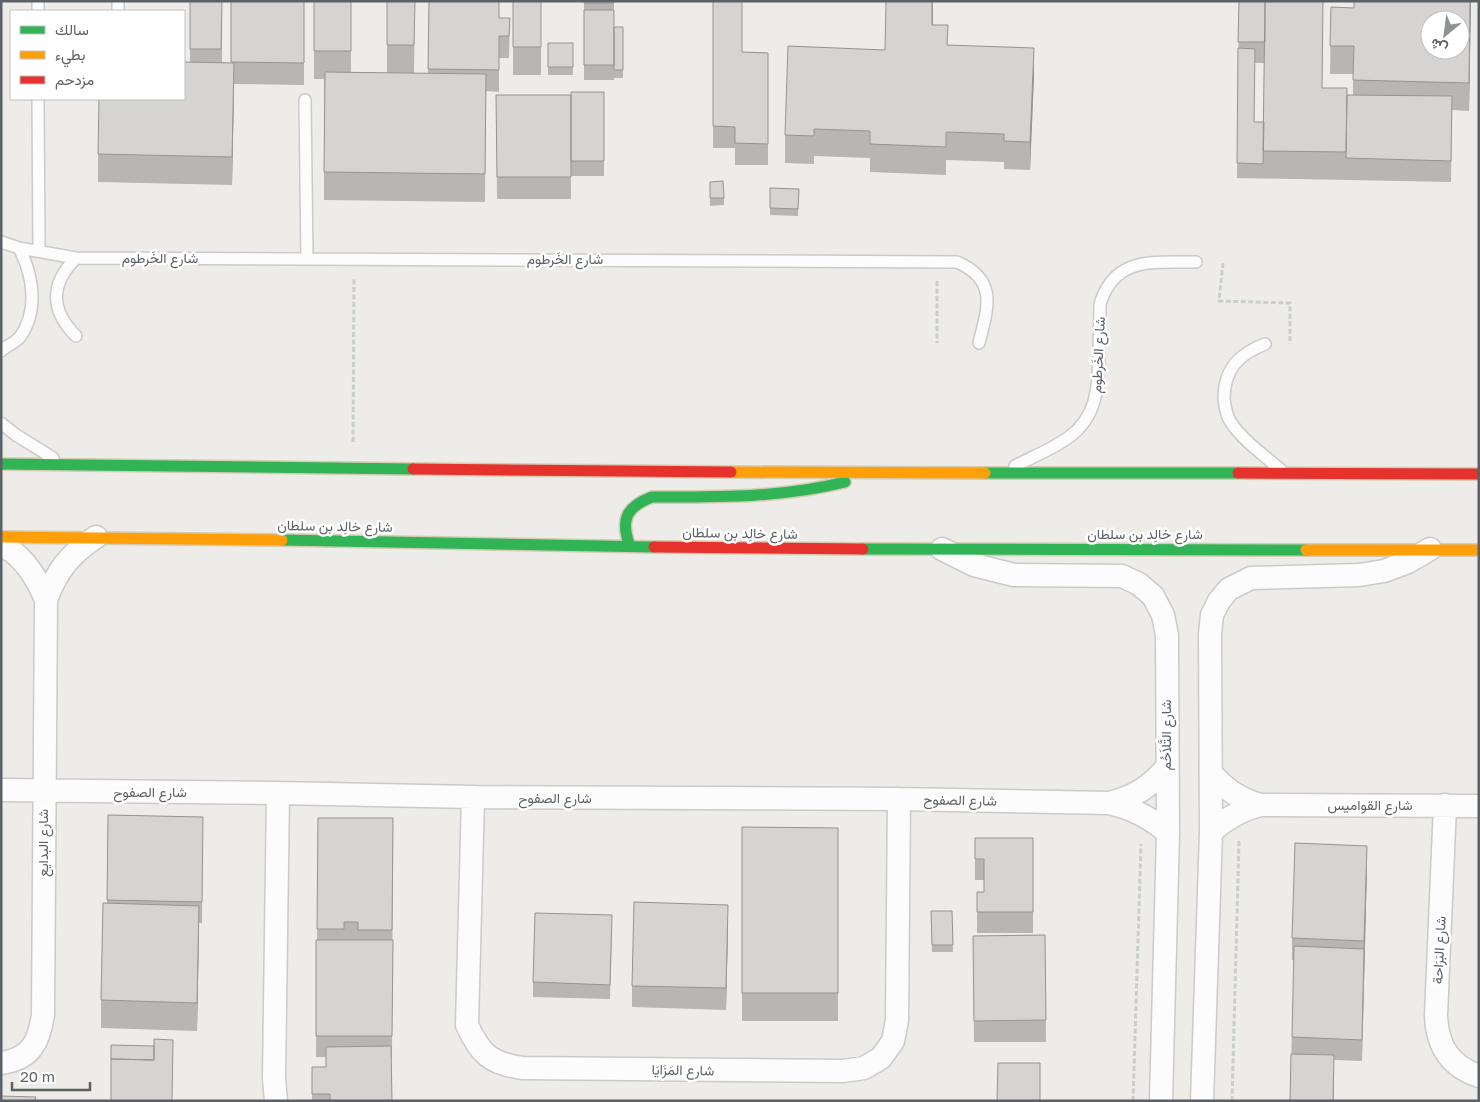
<svg xmlns="http://www.w3.org/2000/svg" width="1480" height="1102" viewBox="0 0 1480 1102" font-family="'Golos Text',Vazirmatn,sans-serif">
	<style>
		.lines { fill: none; stroke-linecap: round; stroke-linejoin: round }
		.lane-casing { stroke: #cacaca; stroke-width: 14 }
		.street-casing { stroke: #cacaca; stroke-width: 25 }
		.fast-casing { stroke: #d6ccb4; stroke-width: 14 }
		.slow-casing { stroke: #d6ccb4; stroke-width: 14 }
		.jam-casing { stroke: #d6ccb4; stroke-width: 14 }
		.path { stroke: #c9cecb; stroke-width: 3; stroke-dasharray: 5 2.5; stroke-linecap: butt }
		.lane { stroke: #fcfcfc; stroke-width: 11 }
		.street { stroke: #fcfcfc; stroke-width: 22 }
		.fast { stroke: #30b455; stroke-width: 11 }
		.slow { stroke: #ff9f0a; stroke-width: 11 }
		.jam { stroke: #e5322d; stroke-width: 11 }
		.wall { fill: #b7b6b5; fill-rule: evenodd }
		.shaded-wall { fill: #959493 }
		.building { fill: #d5d4d2; stroke: #959493; fill-rule: evenodd }
		.labels { text-anchor: middle; stroke-width: 5; stroke-linejoin: round; paint-order: stroke }
		.street-label { font-size: 14px; fill: #5c6166; stroke: #fff }
	</style>
	<rect width="100%" height="100%" fill="#edece8"/>
	<g class="lines">
		<g class="lane-casing">
			<path id="lane" d="M 38,1 L 38,11
				M 118,1 L 118,11
				M 38,99 L 39,251
				M 305,100 L 307,258
				M 1,242 L 19,248 L 76,258 L 957,262 C 998,280 988,307 979,343
				M 76,336 C 50,310 50,284 76,258
				M 1265,344 C 1239,354 1224,369 1224,399 C 1225,406 1226,415 1230,421 C 1241,439 1265,456 1281,470
				M 1,351 C 6,346 15,343 20,337 C 39,310 33,275 19,248
				M 1,423 L 16,435 L 53,458
				M 1015,466 C 1032,457 1053,449 1069,437 C 1098,416 1098,386 1099,354 C 1099,337 1100,320 1100,304 C 1115,255 1155,263 1196,262"/>
		</g>
		<g class="street-casing">
			<path id="street" d="M 1,545 C 24,555 37,578 46,600
				M 942,549 L 974,565 L 1014,575 L 1122,576 L 1139,584 L 1153,596 L 1163,615 L 1167,635 L 1168,833 L 1161,1101
				M 1212,774 C 1226,790 1240,799 1260,805
				M 1,790 L 278,793 L 473,797 L 899,799 L 1109,803 C 1132,808 1150,817 1168,833
				M 473,797 L 467,1025 C 480,1054 491,1064 523,1068 L 843,1071 L 864,1068 L 881,1058 L 893,1041 L 897,1020 L 899,799
				M 1109,803 C 1134,797 1150,787 1166,768
				M 1445,805 L 1436,1015 C 1437,1045 1449,1066 1479,1076
				M 1211,832 C 1226,818 1241,810 1260,805 L 1479,806
				M 1,1063 C 31,1059 39,1042 43,1015 L 46,600 C 57,570 70,554 96,537
				M 276,1101 L 274,1078 L 278,793
				M 1202,1101 L 1211,832 L 1210,634 L 1212,615 L 1219,601 L 1229,589 L 1251,578 L 1359,575 L 1384,571 L 1408,562 L 1430,549"/>
		</g>
		<g class="fast-casing">
			<path id="fast" d="M 1,464 L 413,469
				M 985,473 L 1238,473
				M 282,540 L 654,547
				M 630,546 C 620,520 626,507 652,497 C 717,497 781,498 845,482
				M 863,549 L 1306,550"/>
		</g>
		<g class="slow-casing">
			<path id="slow" d="M 731,472 L 985,473
				M 1,537 L 282,540
				M 1306,550 L 1479,550"/>
		</g>
		<g class="jam-casing">
			<path id="jam" d="M 413,469 L 731,472
				M 1238,473 L 1479,474
				M 654,547 L 863,549"/>
		</g>
		<path class="path" d="M 1223,263 L 1219,301 L 1290,303 L 1290,344
			M 937,281 L 937,343
			M 353,442 L 354,278
			M 1133,1101 L 1141,844
			M 1232,1101 L 1239,841"/>
		<use href="#lane" class="lane"/>
		<use href="#street" class="street"/>
		<use href="#fast" class="fast"/>
		<use href="#slow" class="slow"/>
		<use href="#jam" class="jam"/>
	</g>
	<path class="wall" d="M 190,1 L 222,1 L 222,62 L 231,63 L 304,1 L 304,85 L 234,84 L 232,185 L 98,182 L 98,154 L 190,62 Z
		M 314,1 L 351,1 L 351,72 L 387,73 L 387,1 L 415,1 L 414,73 L 428,73 L 429,1 L 499,18 L 510,18 L 509,58 L 499,58 L 499,92 L 486,91 L 485,202 L 324,200 L 324,79 L 314,79 Z
		M 513,1 L 541,1 L 541,75 L 513,75 Z
		M 584,1 L 614,1 L 614,80 L 584,80 Z
		M 713,1 L 742,52 L 768,53 L 768,165 L 735,165 L 735,148 L 713,148 Z
		M 933,1 L 933,25 L 948,45 L 1034,76 L 1030,170 L 1004,169 L 1004,162 L 946,160 L 946,175 L 870,172 L 870,158 L 814,156 L 814,164 L 785,163 L 785,135 L 885,50 Z
		M 1239,1 L 1323,1 L 1322,88 L 1347,95 L 1353,95 L 1353,74 L 1330,74 L 1331,7 L 1354,8 L 1471,1 L 1469,111 L 1452,110 L 1451,182 L 1237,178 ZM 1255,63 L 1264,63 L 1264,122 L 1254,122 Z
		M 614,27 L 623,27 L 623,78 L 614,78 Z
		M 548,43 L 573,43 L 573,75 L 548,75 Z
		M 604,92 L 604,176 L 571,176 L 571,147 L 571,199 L 497,199 L 496,95 L 571,95 Z
		M 710,182 L 724,198 L 724,205 L 710,206 Z
		M 770,188 L 799,189 L 798,216 L 770,215 Z
		M 108,815 L 203,817 L 202,923 L 199,923 L 197,1031 L 101,1028 L 101,1000 L 107,903 Z
		M 318,818 L 393,818 L 392,1058 L 391,1058 L 392,1101 L 312,1101 L 312,1067 L 326,1067 L 326,1057 L 316,1057 Z
		M 742,827 L 838,828 L 838,1021 L 742,1021 Z
		M 975,838 L 1033,838 L 1033,933 L 977,933 L 977,892 L 984,892 L 984,880 L 975,880 Z
		M 1367,867 L 1362,1061 L 1334,1060 L 1334,1101 L 1290,1101 L 1294,960 L 1292,960 L 1292,938 Z
		M 931,911 L 952,911 L 953,952 L 932,952 Z
		M 728,926 L 726,1010 L 632,1007 L 632,986 Z
		M 612,930 L 610,999 L 533,997 L 533,982 Z
		M 1045,935 L 1046,1042 L 974,1042 L 973,936 Z"/>
	<path class="shaded-wall" d="M 932,1 L 933,14 L 932,53 Z
		M 1470,1 L 1471,1 L 1469,111 L 1469,83 Z
		M 1034,48 L 1034,76 L 1030,170 L 1030,142 Z
		M 234,63 L 234,90 L 232,185 L 232,157 Z
		M 1367,846 L 1367,867 L 1362,1061 L 1364,941 Z
		M 728,905 L 728,926 L 726,1010 L 726,988 Z
		M 199,906 L 199,933 L 197,1031 L 197,1003 Z"/>
	<path class="building" d="M 190,1 L 222,1 L 221,49 L 190,49 Z
		M 231,1 L 304,1 L 304,63 L 231,62 Z
		M 314,1 L 351,1 L 351,51 L 314,51 Z
		M 387,1 L 415,1 L 414,45 L 387,45 Z
		M 429,1 L 499,1 L 499,18 L 510,18 L 509,36 L 499,36 L 499,70 L 428,69 Z
		M 513,1 L 541,1 L 541,47 L 513,47 Z
		M 584,1 L 614,1 L 614,3 L 584,3 Z
		M 713,1 L 742,1 L 742,52 L 768,53 L 768,144 L 735,143 L 735,127 L 713,126 Z
		M 886,1 L 932,1 L 932,25 L 948,25 L 947,45 L 1034,48 L 1030,142 L 1004,141 L 1004,134 L 946,132 L 946,147 L 870,144 L 870,131 L 814,129 L 814,136 L 785,135 L 788,46 L 885,50 Z
		M 1239,1 L 1265,1 L 1265,42 L 1238,42 Z
		M 1265,1 L 1323,1 L 1322,88 L 1347,88 L 1346,152 L 1263,151 Z
		M 1354,1 L 1470,1 L 1469,83 L 1353,80 L 1354,46 L 1330,46 L 1331,7 L 1354,8 ZM 1430,20 L 1460,20 L 1460,50 L 1430,50 Z
		M 584,10 L 614,10 L 614,65 L 584,65 Z
		M 614,27 L 623,27 L 623,70 L 614,70 Z
		M 548,43 L 573,43 L 573,67 L 548,67 Z
		M 1238,48 L 1255,49 L 1254,122 L 1264,122 L 1263,164 L 1237,163 Z
		M 184,62 L 234,63 L 232,157 L 98,154 L 99,99 L 184,99 Z
		M 325,72 L 486,74 L 485,174 L 324,172 Z
		M 571,92 L 604,92 L 604,161 L 571,161 Z
		M 496,95 L 571,95 L 571,177 L 497,177 Z
		M 1347,95 L 1452,96 L 1451,161 L 1346,158 Z
		M 723,181 L 724,198 L 710,198 L 710,182 Z
		M 770,188 L 799,189 L 798,209 L 770,208 Z
		M 108,815 L 203,817 L 202,902 L 107,900 Z
		M 318,818 L 393,818 L 392,930 L 358,930 L 358,922 L 344,922 L 344,929 L 317,929 Z
		M 742,827 L 838,828 L 838,993 L 742,993 Z
		M 975,838 L 1033,838 L 1033,912 L 977,912 L 977,892 L 984,892 L 984,859 L 975,859 Z
		M 1295,843 L 1367,846 L 1364,941 L 1292,938 Z
		M 634,902 L 728,905 L 726,988 L 632,986 Z
		M 103,903 L 199,906 L 197,1003 L 101,1000 Z
		M 931,911 L 952,911 L 953,945 L 932,945 Z
		M 535,913 L 612,915 L 610,985 L 533,982 Z
		M 1045,935 L 1046,1020 L 974,1021 L 973,936 Z
		M 316,940 L 393,940 L 392,1036 L 316,1036 Z
		M 1294,946 L 1364,949 L 1362,1040 L 1292,1037 Z
		M 154,1039 L 173,1040 L 172,1101 L 111,1101 L 111,1059 L 154,1060 Z
		M 111,1045 L 154,1046 L 154,1060 L 111,1059 Z
		M 391,1046 L 392,1101 L 330,1101 L 330,1094 L 312,1094 L 312,1067 L 326,1067 L 326,1047 Z
		M 1291,1054 L 1334,1055 L 1333,1101 L 1290,1101 Z
		M 998,1063 L 1040,1063 L 1040,1101 L 997,1101 Z
		M 1,1096 L 36,1097 L 35,1101 L 1,1101 Z"/>
	<g class="labels">
		<g class="street-label">
			<text x="160" y="263">شارع الخَرطوم</text>
			<text x="565" y="264">شارع الخَرطوم</text>
			<text transform="translate(1098 355) rotate(-87)" y="5">شارع الخَرطوم</text>
			<text transform="translate(335 526) rotate(1)" y="5">شارع خالِد بن سلطان</text>
			<text transform="translate(740 533) rotate(1)" y="5">شارع خالِد بن سلطان</text>
			<text x="1145" y="539">شارع خالِد بن سلطان</text>
			<text transform="translate(1166 735) rotate(-90)" y="5">شارع التَّلاَحُم</text>
			<text x="150" y="797">شارع الصفوح</text>
			<text x="555" y="803">شارع الصفوح</text>
			<text transform="translate(960 800) rotate(1)" y="5">شارع الصفوح</text>
			<text x="1370" y="810">شارع القواميس</text>
			<text transform="translate(43 843) rotate(-90)" y="5">شارع البدايع</text>
			<text transform="translate(1439 950) rotate(-87)" y="5">شارع البَرَاحة</text>
			<text transform="translate(683 1070) rotate(1)" y="5">شارع المَزَايَا</text>
		</g>
	</g>
	<rect width="1480" height="1102" fill="none" stroke="#5c6166" stroke-width="5"/>
	<rect x="10" y="10" width="175" height="90" fill="#ffffff" stroke="#bec0c2"/>
	<rect x="20" y="26" width="25" height="8" fill="#30b455" stroke="#bec0c2"/>
	<text x="55" y="35" font-size="15" fill="#5c6166">سالك</text>
	<rect x="20" y="51" width="25" height="8" fill="#ff9f0a" stroke="#bec0c2"/>
	<text x="55" y="60" font-size="15" fill="#5c6166">بطيء</text>
	<rect x="20" y="76" width="25" height="8" fill="#e5322d" stroke="#bec0c2"/>
	<text x="55" y="85" font-size="15" fill="#5c6166">مزدحم</text>
	<g transform="translate(1445 35) rotate(209)"><circle r="24" fill="#ffffff" stroke="#bec0c2"/>
	<path d="M0-4L9 19L0 12L-9 19Z" fill="#8f9294"/>
	<text y="-8" font-size="14" font-weight="bold" text-anchor="middle" fill="#5c6166">ش</text>
	</g>
	<path d="M12 1082v8h78v-8" fill="none" stroke="#5c6166" stroke-width="2.5"/>
	<text x="20" y="1082" font-size="15" fill="#5c6166" stroke="#ffffff" stroke-width="4" paint-order="stroke">20 m</text>
</svg>
